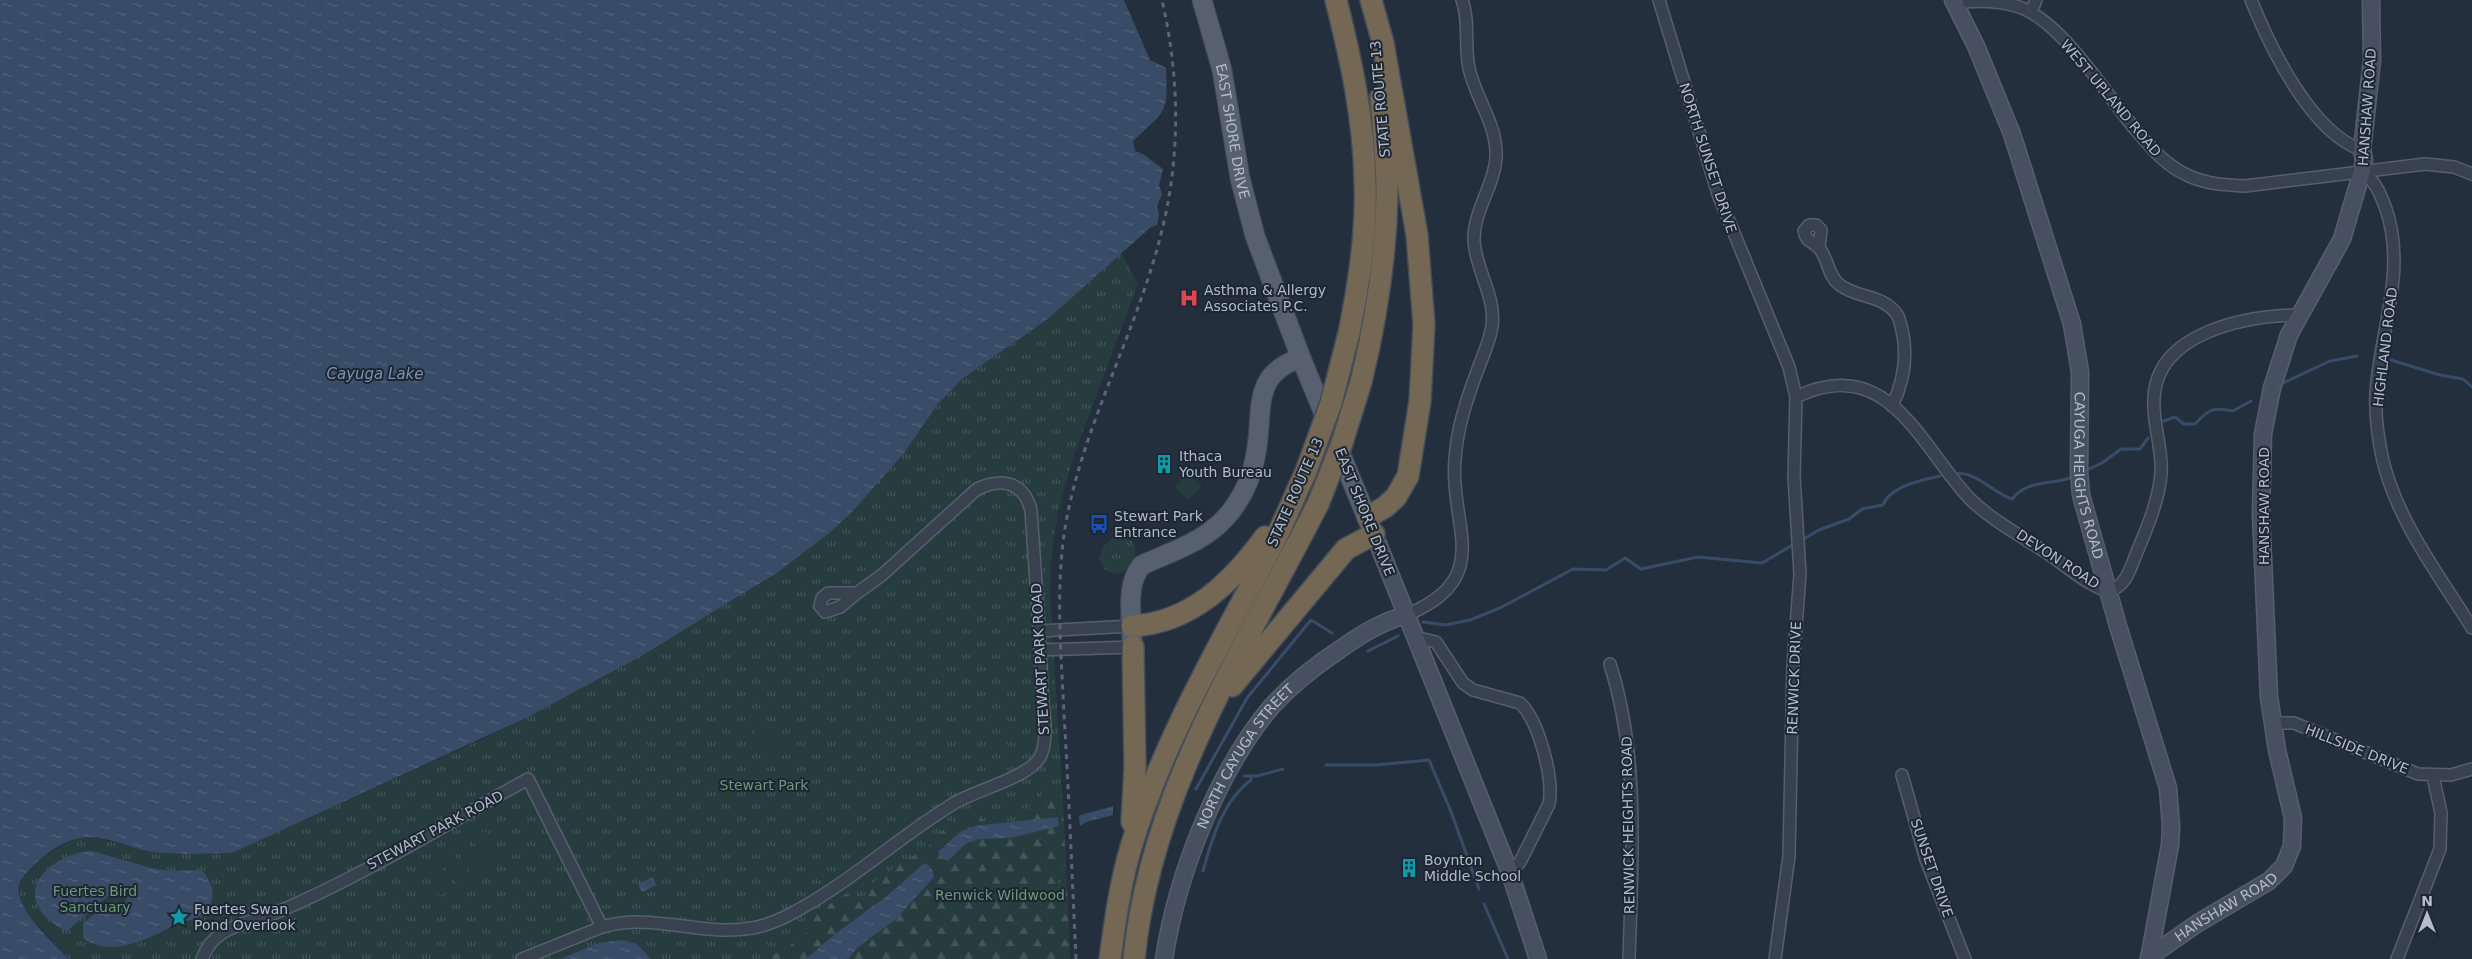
<svg xmlns="http://www.w3.org/2000/svg" width="2472" height="959" viewBox="0 0 2472 959" font-family="'DejaVu Sans',sans-serif">
	<style>
		.grass { fill: url(#grass-tufts) }
		.forest { fill: url(#forest-firs) }
		.pitch { fill: #263c3f }
		.water { fill: url(#water-ripples) }
		.lines { fill: none; stroke-linecap: round; stroke-linejoin: round }
		.stream { stroke: #394c67; stroke-width: 3 }
		.street-casing { stroke: #565f6c; stroke-width: 14 }
		.secondary-casing { stroke: #565f6c; stroke-width: 19 }
		.primary-casing { stroke: #414a57; stroke-width: 21 }
		.highway-casing { stroke: #434c59; stroke-width: 24 }
		.street { stroke: #38414e; stroke-width: 11 }
		.secondary { stroke: #465061; stroke-width: 16 }
		.primary { stroke: #56606e; stroke-width: 19 }
		.highway { stroke: #746855; stroke-width: 21 }
		.rail { stroke: #5a6575; stroke-width: 3; stroke-dasharray: 5 5; stroke-linecap: butt }
		.highway-bridge-casing { stroke: #434c59; stroke-width: 24; stroke-linecap: butt }
		.highway-bridge { stroke: #746855; stroke-width: 21 }
		.labels { text-anchor: middle; stroke-width: 4; stroke-linejoin: round; paint-order: stroke }
		.street-label { font-size: 14px; fill: #b4bcc9; stroke: #1d2633 }
		.poi-label { font-size: 14px; fill: #b4bcc9; stroke: #1d2633; text-anchor: start }
		.park-label { font-size: 14px; fill: #6b9a76; stroke: #1d2633 }
		.water-label { font-size: 15px; font-style: italic; fill: #7c92b1; stroke: #1d2633 }
	</style>
	<defs>
		<pattern id="grass-tufts" width="24" height="20" patternUnits="userSpaceOnUse" patternTransform="scale(1.25)"><rect width="24" height="20" fill="#263c3f"/><path d="M3 7l-1-3M5 7V3M7 7l1-3M15 17l-1-3M17 17v-4M19 17l1-3" fill="none" stroke="#435659"/></pattern>
		<pattern id="forest-firs" width="22" height="20" patternUnits="userSpaceOnUse" patternTransform="scale(1.25)"><rect width="22" height="20" fill="#263c3f"/><path d="M5 1l3.5 6h-7zM16 11l3.5 6h-7z" fill="#435659"/></pattern>
		<pattern id="water-ripples" width="26" height="14" patternUnits="userSpaceOnUse" patternTransform="scale(1.25)"><rect width="26" height="14" fill="#394c67"/><path d="M2 4q2-2 4 0t4 0M15 11q2-2 4 0t4 0" fill="none" stroke="#53647b"/></pattern>
	</defs>
	<rect width="100%" height="100%" fill="#242f3e"/>
	<path class="grass" d="M 1121,253 L 1138,284 L 1074,455 L 1058,511 L 1052,551 L 1050,593 L 1064,821 L 1070,959 L 69,959 L 26,912 L 18,896 L 19,885 L 24,876 L 41,858 L 66,843 L 81,838 L 100,839 L 148,851 L 179,854 L 232,853 L 483,739 L 581,689 L 904,453 L 937,405 L 962,379 L 1049,318 Z
		M 1114,537 C 1154,532 1130,588 1105,570 L 1099,559 L 1104,545 Z"/>
	<path class="forest" d="M 1044,790 L 1062,792 L 1066,864 L 1061,870 L 1058,883 L 1067,889 L 1070,959 L 848,959 L 858,947 L 896,919 L 934,877 L 925,863 L 913,875 L 835,934 L 807,959 L 764,959 L 768,955 L 787,951 L 796,937 L 809,932 L 816,915 L 838,898 L 852,891 L 856,895 L 856,901 L 866,905 L 867,889 L 881,876 L 929,846 L 941,832 L 954,823 L 964,823 L 968,817 L 978,816 L 989,824 L 960,832 L 949,839 L 949,860 L 967,843 L 980,839 L 1011,838 L 1058,826 L 1058,817 L 1010,823 L 1022,815 Z"/>
	<path class="pitch" d="M 1188,473 L 1202,486 L 1189,500 L 1174,487 Z
		M 820,715 L 844,729 L 838,739 L 814,725 Z
		M 772,724 L 779,745 L 761,751 L 754,730 Z
		M 486,831 L 502,862 L 488,870 L 472,839 Z
		M 467,841 L 484,872 L 473,878 L 457,847 Z
		M 452,850 L 468,880 L 458,886 L 441,855 Z
		M 437,858 L 453,888 L 439,896 L 423,865 Z"/>
	<path class="water" d="M 0,0 L 1124,0 L 1150,60 L 1166,68 C 1168,115 1166,110 1133,141 L 1135,151 L 1143,154 L 1163,169 L 1159,185 L 1162,194 L 1157,206 L 1159,214 L 1157,225 L 1151,227 L 1049,318 L 962,379 L 937,405 L 904,453 L 852,512 L 828,534 L 778,572 L 643,655 L 528,717 L 232,853 C 204,853 176,856 148,851 C 127,847 103,834 81,838 C 65,840 46,853 35,864 C 29,870 21,877 19,885 C 13,907 54,943 69,959 L 0,959 Z
		M 1113,806 L 1113,815 L 1086,822 L 1080,826 L 1079,817 L 1081,815 Z
		M 1058,817 L 1059,826 L 1011,838 L 980,839 L 967,843 L 949,860 L 945,860 L 938,852 L 960,832 L 975,826 Z
		M 92,851 L 151,868 L 169,871 L 200,870 C 206,873 207,877 210,883 C 218,901 206,918 186,921 L 181,915 L 175,919 L 177,924 C 149,938 113,959 83,938 L 83,924 L 106,903 L 125,902 L 132,890 L 129,886 L 117,888 L 67,931 C 59,929 53,923 47,918 C 13,885 58,852 92,851 Z
		M 924,863 L 932,869 L 934,877 L 896,919 L 858,947 L 848,959 L 806,959 L 835,934 L 891,893 Z
		M 652,877 L 657,885 L 642,892 L 638,884 Z
		M 622,940 L 637,944 L 651,959 L 560,959 L 599,943 Z"/>
	<g class="lines">
		<path class="stream" d="M 2391,360 L 2440,375 L 2463,379 L 2472,387
			M 2283,383 L 2330,361 L 2357,356
			M 2164,421 L 2175,417 L 2184,424 L 2195,424 C 2209,409 2213,407 2233,411 L 2251,401
			M 2087,470 L 2102,463 L 2121,449 L 2140,449 L 2148,438
			M 1959,473 C 1981,475 1993,493 2012,499 C 2027,480 2049,485 2070,478
			M 1802,540 L 1819,530 L 1849,519 L 1862,509 L 1883,505 C 1890,486 1922,480 1940,476
			M 1423,622 L 1446,625 L 1470,620 L 1500,608 L 1573,569 L 1606,570 L 1625,558 L 1641,569 L 1698,557 L 1762,563 L 1796,543
			M 1368,651 L 1398,636
			M 1326,765 L 1376,765 L 1429,760 L 1450,809 L 1479,889
			M 1244,776 L 1257,776 L 1283,769
			M 1196,789 L 1247,698 L 1311,620 L 1332,633
			M 1203,871 C 1212,838 1223,801 1251,780 L 1251,776
			M 1484,904 L 1508,959"/>
		<g class="street-casing">
			<path id="street" d="M 1659,0 L 1718,194 L 1789,367 L 1796,397 L 1794,476 L 1800,574 L 1793,666 L 1789,856 L 1775,959
				M 2251,0 C 2270,47 2311,133 2362,150
				M 1955,3 C 1977,0 2000,0 2022,8 C 2064,25 2106,94 2135,129 C 2151,148 2166,166 2189,176 C 2207,184 2225,185 2245,186 L 2425,164 L 2454,167 L 2472,174
				M 2031,12 L 2036,0
				M 2362,171 C 2376,182 2380,193 2386,209 C 2407,271 2380,331 2376,393 C 2375,416 2378,439 2383,461 C 2398,522 2439,575 2472,628
				M 1819,248 L 1821,230 L 1816,225 L 1809,225 L 1804,231 C 1806,242 1812,241 1819,248 C 1828,258 1828,277 1840,285 C 1858,299 1884,294 1898,316 C 1909,347 1906,377 1892,406
				M 1796,397 C 1888,353 1919,444 1969,498 C 1991,520 2021,536 2047,553 C 2065,565 2086,585 2108,591 C 2125,587 2129,572 2135,557 C 2146,530 2158,504 2161,474 C 2163,448 2152,423 2154,398 C 2157,332 2246,316 2298,315
				M 1407,615 C 1429,605 1453,592 1460,566 C 1466,543 1458,518 1456,494 C 1454,479 1454,464 1456,449 C 1459,421 1468,395 1478,369 C 1483,355 1490,341 1492,326 C 1496,296 1476,271 1474,241 C 1473,211 1494,187 1496,158 C 1498,125 1475,98 1469,68 C 1464,46 1470,21 1462,0
				M 1039,631 L 1132,626
				M 1417,641 L 1423,639 L 1436,642 L 1463,683 L 1473,690 L 1520,703 C 1539,721 1554,779 1549,804 L 1520,862 L 1510,873
				M 1040,650 L 1133,647
				M 1610,664 C 1640,758 1632,861 1629,959
				M 2272,723 L 2294,723 L 2418,774 L 2451,775 L 2472,769
				M 1902,775 L 1926,860 L 1965,959
				M 602,927 C 653,912 701,937 752,928 C 776,924 799,910 820,897 C 866,868 907,832 953,804 C 975,790 1032,777 1041,755 C 1049,736 1043,711 1042,691 C 1040,631 1035,571 1031,510 C 1023,481 1002,478 977,489 L 882,575 L 857,593 L 828,593 L 822,598 L 820,606 L 825,612 L 840,607 L 857,593
				M 202,959 C 214,925 246,925 275,913 C 361,877 446,824 528,779 L 602,927 L 522,959
				M 2397,959 L 2440,849 L 2441,813 L 2433,776"/>
		</g>
		<g class="secondary-casing">
			<g id="secondary">
				<path id="s1" d="M 1953,0 L 1976,46 L 2012,134 L 2072,324 L 2080,372 L 2079,471 L 2081,495 L 2118,626 L 2168,788 L 2171,826 L 2170,845 L 2149,959"/>
				<path d="M 1374,534 L 1510,873 L 1538,959"/>
				<path id="s2" d="M 2149,957 L 2198,923 L 2269,881 L 2284,866 L 2292,846 L 2293,818 L 2277,750 L 2269,697 L 2261,514 L 2263,434 L 2272,388 L 2289,335 L 2342,239 L 2362,171 L 2364,160 L 2362,150 L 2372,60 L 2371,0"/>
				<path id="s3" d="M 1164,959 C 1177,875 1217,771 1272,706 C 1292,684 1315,666 1339,650 C 1359,636 1382,621 1407,615"/>
			</g>
		</g>
		<g class="primary-casing">
			<g id="primary">
				<path id="s4" d="M 1202,0 L 1222,70 L 1240,178 L 1255,236 L 1301,358 L 1372,530"/>
				<path d="M 1132,641 C 1132,616 1125,584 1142,565 C 1175,550 1210,540 1232,510 C 1244,494 1253,473 1256,453 C 1264,412 1250,374 1301,358"/>
			</g>
		</g>
		<g class="highway-casing">
			<path id="highway" d="M 1336,0 C 1351,60 1364,119 1365,181 C 1367,232 1359,283 1349,333
				M 1361,382 C 1376,320 1386,257 1387,193 C 1387,161 1383,129 1381,97
				M 1368,517 L 1385,507 L 1396,497 L 1408,476 L 1420,401 L 1424,325 L 1417,235 L 1383,43 L 1371,0
				M 1132,626 C 1191,623 1232,582 1265,537
				M 1232,686 L 1346,549 L 1374,534
				M 1132,822 L 1135,767 L 1133,647
				M 1110,959 C 1115,922 1120,884 1131,847 C 1162,743 1218,649 1268,553 C 1282,528 1292,501 1305,474
				M 1134,959 C 1150,793 1244,649 1318,504"/>
		</g>
		<use href="#street" class="street"/>
		<use href="#secondary" class="secondary"/>
		<use href="#primary" class="primary"/>
		<use href="#highway" class="highway"/>
		<path class="rail" d="M 1076,959 C 1072,877 1069,795 1064,714 C 1061,651 1055,585 1066,522 C 1084,424 1135,335 1160,238 C 1181,159 1180,79 1162,0"/>
		<g class="highway-bridge-casing">
			<path id="highway-bridge" d="M 1305,474 L 1331,403 L 1349,333
				M 1318,504 L 1342,443 L 1361,382"/>
		</g>
		<use href="#highway-bridge" class="highway-bridge"/>
	</g>
	<defs>
		<g id="hospital-bare" transform="scale(1.5)"><path d="M-5-5h3v3.5h4V-5h3V5h-3V1.5h-4V5h-3Z" fill="#e0444e" stroke="#1d2633" stroke-width="2.5" paint-order="stroke"/></g>
		<g id="building-bare" transform="scale(1.5)"><path d="M-4-6H4V6H1V3H-1V6H-4ZM-2.5-4.3h1.7v1.8h-1.7ZM.8-4.3h1.7v1.8H.8ZM-2.5-1h1.7V.8h-1.7ZM.8-1h1.7V.8H.8Z" fill="#0f9aa8" stroke="#1d2633" stroke-width="2.5" paint-order="stroke"/></g>
		<g id="bus-bare" transform="scale(1.5)"><path d="M-5-6H5V4H4V6H2V4H-2V6H-4V4H-5ZM-3.5-4V0h7V-4ZM-3.5 1.2v1.5H-2V1.2ZM2 1.2v1.5H3.5V1.2Z" fill="#1a4fb4" stroke="#1d2633" stroke-width="2.5" paint-order="stroke"/></g>
		<g id="sight-bare" transform="scale(1.5)"><path d="M0-6L1.8-2.2L6-1.7L2.9 1.2L3.7 5.4L0 3.3L-3.7 5.4L-2.9 1.2L-6-1.7L-1.8-2.2Z" fill="#0f9aa8" stroke="#1d2633" stroke-width="2.5" paint-order="stroke"/></g>
	</defs>
	<g fill-rule="evenodd">
		<use href="#hospital-bare" x="1189" y="298"/>
		<use href="#building-bare" x="1164" y="464"/>
		<use href="#bus-bare" x="1099" y="524"/>
		<use href="#building-bare" x="1409" y="868"/>
		<use href="#sight-bare" x="179" y="917"/>
	</g>
	<g class="labels">
		<g class="street-label">
			<text transform="translate(2111 98) rotate(50)" y="5">WEST UPLAND ROAD</text>
			<text transform="translate(1380 99) rotate(-95)" y="5">STATE ROUTE 13</text>
			<text transform="translate(2367 107) rotate(-86)" y="5">HANSHAW ROAD</text>
			<text dy="5" stroke="none"><textPath href="#s4" startOffset="135">EAST SHORE DRIVE</textPath></text>
			<text transform="translate(1708 158) rotate(72)" y="5">NORTH SUNSET DRIVE</text>
			<text transform="translate(2385 347) rotate(-83)" y="5">HIGHLAND ROAD</text>
			<text dy="5" stroke="none"><textPath href="#s1" startOffset="499">CAYUGA HEIGHTS ROAD</textPath></text>
			<text transform="translate(1295 492) rotate(-66)" y="5">STATE ROUTE 13</text>
			<text transform="translate(2264 506) rotate(-90)" y="5">HANSHAW ROAD</text>
			<text transform="translate(1365 512) rotate(68)" y="5">EAST SHORE DRIVE</text>
			<text transform="translate(2058 559) rotate(33)" y="5">DEVON ROAD</text>
			<text transform="translate(1040 659) rotate(-93)" y="5">STEWART PARK ROAD</text>
			<text transform="translate(1794 678) rotate(-88)" y="5">RENWICK DRIVE</text>
			<text transform="translate(2357 749) rotate(22)" y="5">HILLSIDE DRIVE</text>
			<text dy="5" stroke="none"><textPath href="#s3" startOffset="221">NORTH CAYUGA STREET</textPath></text>
			<text transform="translate(1628 825) rotate(-91)" y="5">RENWICK HEIGHTS ROAD</text>
			<text transform="translate(435 830) rotate(-28)" y="5">STEWART PARK ROAD</text>
			<text transform="translate(1932 868) rotate(71)" y="5">SUNSET DRIVE</text>
			<text dy="5" stroke="none"><textPath href="#s2" startOffset="92">HANSHAW ROAD</textPath></text>
		</g>
		<g class="poi-label">
			<text x="1204" y="295">Asthma &amp; Allergy<tspan x="1204" dy="16">Associates P.C.</tspan></text>
			<text x="1179" y="461">Ithaca<tspan x="1179" dy="16">Youth Bureau</tspan></text>
			<text x="1114" y="521">Stewart Park<tspan x="1114" dy="16">Entrance</tspan></text>
			<text x="1424" y="865">Boynton<tspan x="1424" dy="16">Middle School</tspan></text>
			<text x="194" y="914">Fuertes Swan<tspan x="194" dy="16">Pond Overlook</tspan></text>
		</g>
		<g class="park-label">
			<text x="764" y="790">Stewart Park</text>
			<text x="95" y="896">Fuertes Bird<tspan x="95" dy="16">Sanctuary</tspan></text>
			<text x="1000" y="900">Renwick Wildwood</text>
		</g>
		<g class="water-label">
			<text x="375" y="379">Cayuga Lake</text>
		</g>
	</g>
	<g transform="translate(2427 914)" stroke="#1d2633" stroke-width="4" paint-order="stroke">
	<path d="M0-4L9 19L0 12L-9 19Z" fill="#b4bcc9"/>
	<text y="-8" font-size="14" font-weight="bold" text-anchor="middle" fill="#b4bcc9">N</text>
	</g>
</svg>
